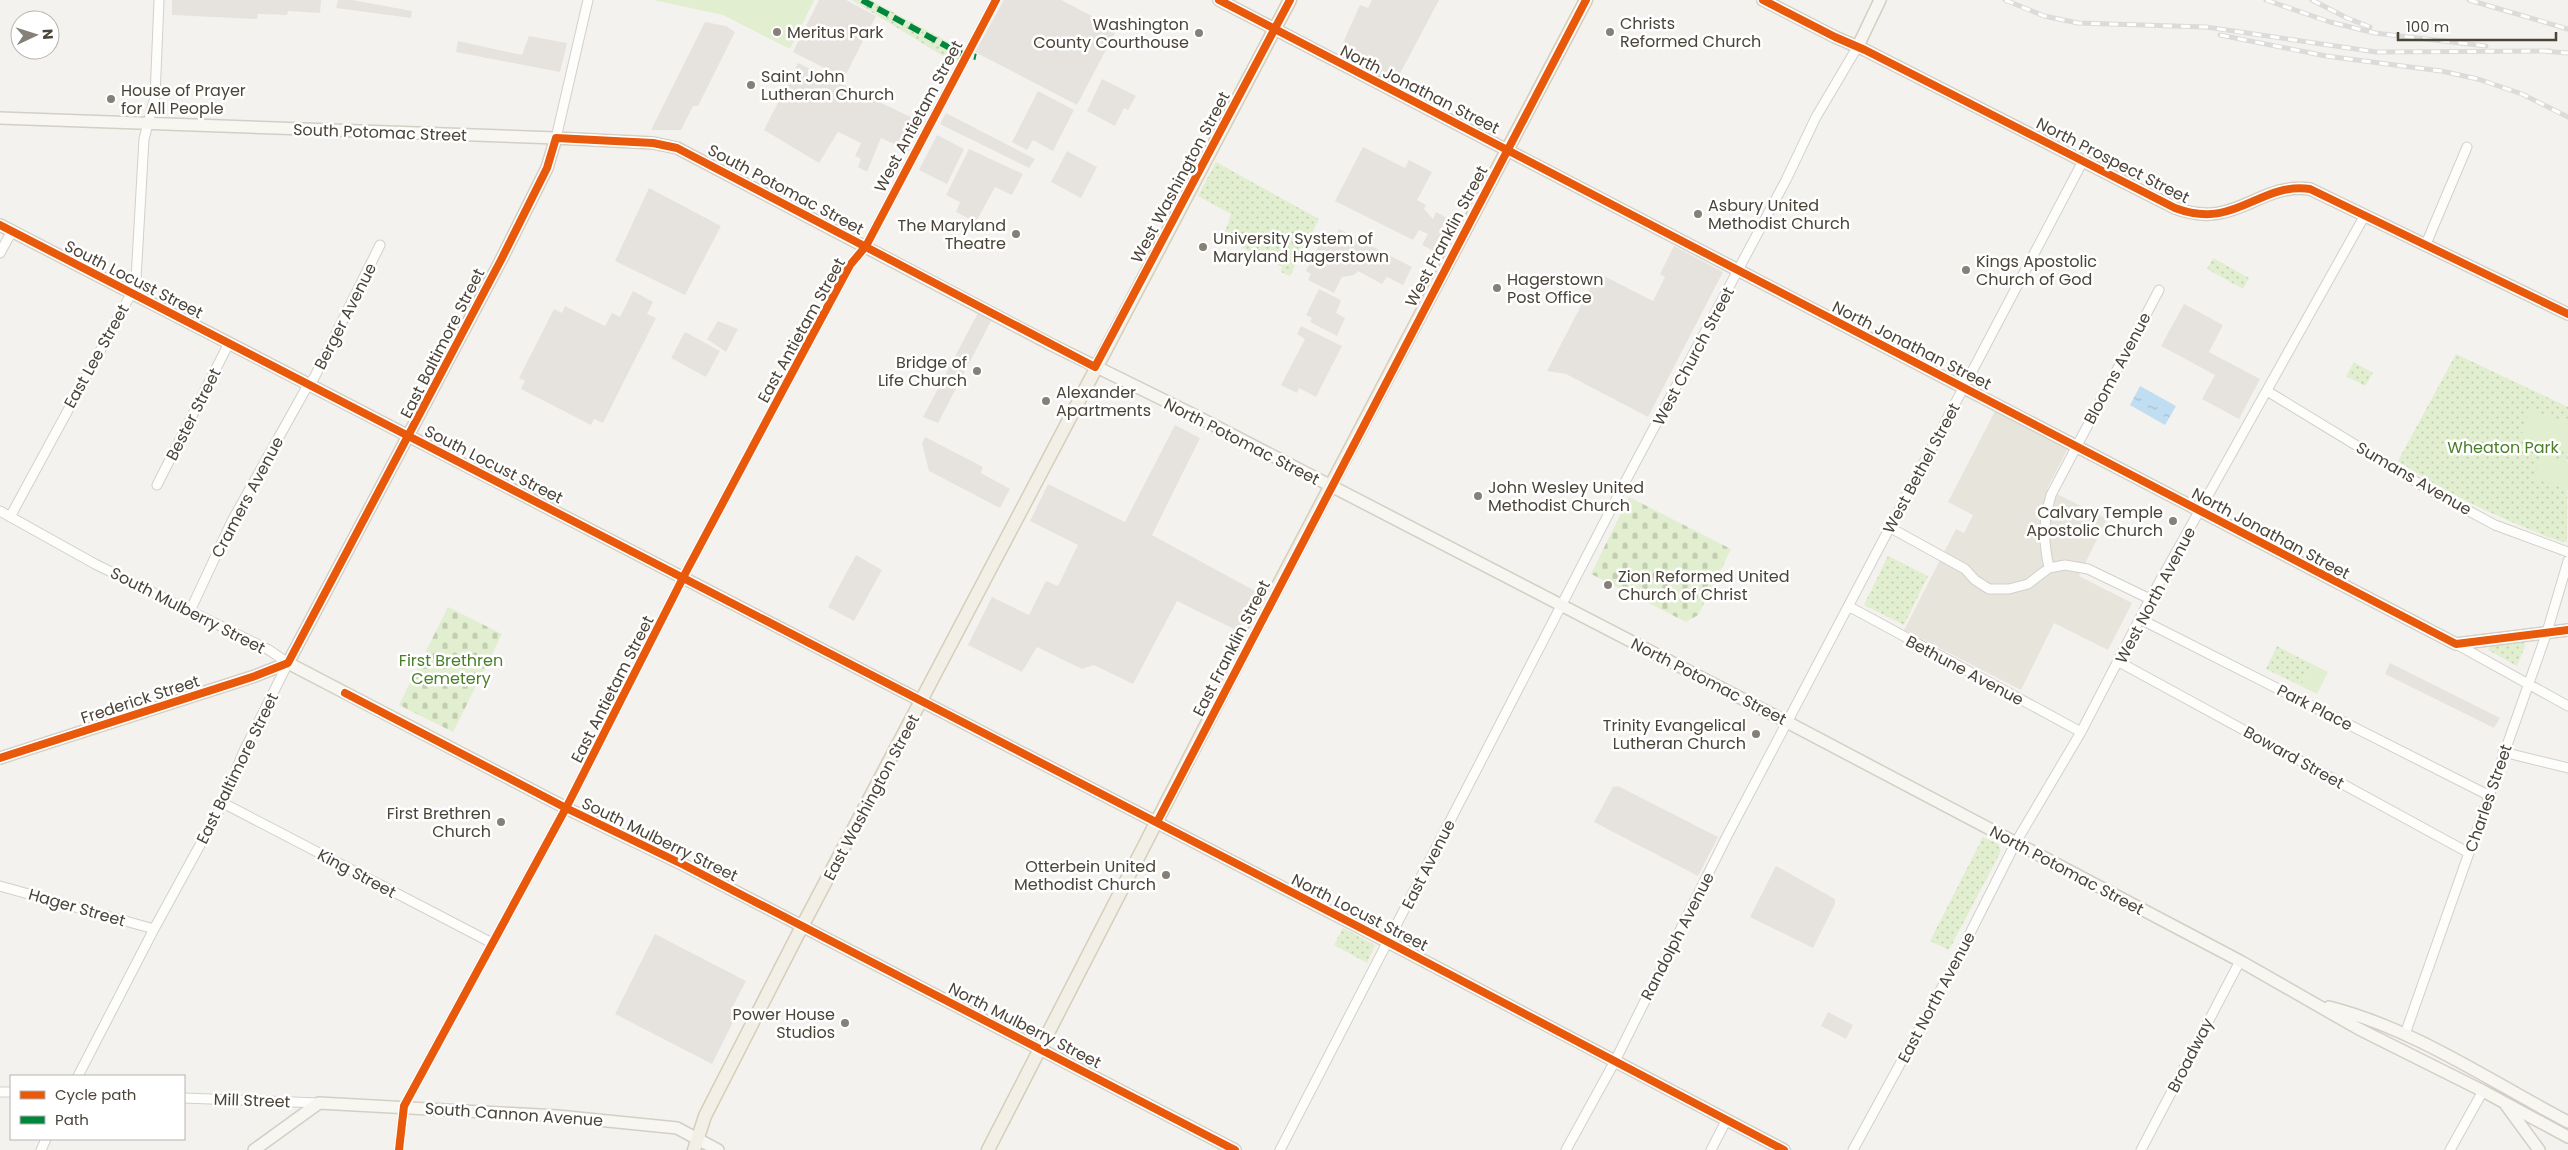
<svg xmlns="http://www.w3.org/2000/svg" width="2568" height="1150" viewBox="0 0 2568 1150" font-family="Poppins,sans-serif">
	<style>
		.residential { fill: #e7e4dc }
		.green { fill: url(#green-dots) }
		.cemetery { fill: url(#cemetery-stones) }
		.pitch { fill: #e1eecf }
		.parking { fill: #e6e3df }
		.water { fill: url(#water-ripples) }
		.lines { fill: none; stroke-linecap: round; stroke-linejoin: round }
		.street-casing { stroke: #d2d0cb; stroke-width: 11 }
		.secondary-casing { stroke: #d3cfc5; stroke-width: 14 }
		.primary-casing { stroke: #d6cebb; stroke-width: 15 }
		.street { stroke: #fdfdfc; stroke-width: 9 }
		.secondary { stroke: #f7f6f1; stroke-width: 11 }
		.primary { stroke: #f2efe6; stroke-width: 12 }
		.rail-casing { stroke: #dbdbda; stroke-width: 5 }
		.rail { stroke: #fff; stroke-width: 3; stroke-dasharray: 9; stroke-linecap: butt }
		.quiet { stroke: #00873e; stroke-width: 6; stroke-dasharray: 12 6; stroke-linecap: butt }
		.cycleway-casing { stroke: #fff; stroke-width: 11 }
		.cycleway { stroke: #e8590c; stroke-width: 8 }
		.poi-dot { fill: #868178; stroke: #fff; stroke-width: 2 }
		.labels { text-anchor: middle; stroke-width: 5; stroke-linejoin: round; paint-order: stroke }
		.poi-label { font-size: 16px; fill: #4b4439; stroke: #fff; text-anchor: start }
		.street-label { font-size: 16px; fill: #4b4439; stroke: #fff }
		.park-label { font-size: 16px; fill: #4a7f2a; stroke: #fff }
	</style>
	<defs>
		<pattern id="green-dots" width="8" height="8" patternUnits="userSpaceOnUse" patternTransform="scale(1.25)"><rect width="8" height="8" fill="#e1eecf"/><path d="M2 2h.1M6 6h.1" fill="none" stroke="#c3cdb2" stroke-width="1.8" stroke-linecap="round"/></pattern>
		<pattern id="cemetery-stones" width="16" height="16" patternUnits="userSpaceOnUse" patternTransform="scale(1.25)"><rect width="16" height="16" fill="#e1eecf"/><path d="M2 7V4a2 2 0 0 1 4 0v3zM10 15v-3a2 2 0 0 1 4 0v3z" fill="#c3cdb2"/></pattern>
		<pattern id="water-ripples" width="26" height="14" patternUnits="userSpaceOnUse" patternTransform="scale(1.25)"><rect width="26" height="14" fill="#c0ddf1"/><path d="M2 4q2-2 4 0t4 0M15 11q2-2 4 0t4 0" fill="none" stroke="#a6bfcf"/></pattern>
	</defs>
	<rect width="100%" height="100%" fill="#f4f2ee"/>
	<path class="residential" d="M 1995,411 L 2068,448 L 2047,489 L 2107,519 L 2079,576 L 2132,603 L 2108,650 L 2054,623 L 2021,690 L 1904,630 L 1956,529 L 1964,533 L 1973,515 L 1948,502 Z"/>
	<path class="green" d="M 852,0 L 871,0 L 950,43 L 957,41 L 966,46 L 956,64 Z
		M 1216,162 L 1319,219 L 1290,276 L 1281,272 L 1282,267 L 1233,243 L 1225,232 L 1231,214 L 1198,196 Z
		M 2213,258 L 2249,278 L 2243,289 L 2207,269 Z
		M 2456,354 L 2568,407 L 2567,542 L 2562,542 C 2505,521 2448,495 2398,461 Z
		M 2354,362 L 2373,373 L 2365,386 L 2346,376 Z
		M 1888,556 L 1928,576 L 1904,625 L 1864,605 Z
		M 2521,642 L 2524,642 L 2525,646 L 2517,666 L 2488,650 L 2490,646 Z
		M 2277,646 L 2312,664 L 2301,686 L 2266,669 Z
		M 1983,837 L 1998,844 L 2001,851 L 1949,950 L 1930,941 Z
		M 1343,928 L 1375,945 L 1367,963 L 1334,945 Z"/>
	<path class="cemetery" d="M 1629,497 L 1731,549 L 1698,615 L 1686,622 L 1591,574 Z
		M 448,607 L 502,634 L 453,732 L 399,705 Z"/>
	<path class="pitch" d="M 653,0 L 814,0 L 790,49 L 723,15 Z
		M 2529,410 L 2568,422 L 2568,452 L 2521,437 Z
		M 2541,454 L 2568,463 L 2568,490 L 2533,478 Z
		M 2312,664 L 2328,672 L 2317,694 L 2301,686 Z"/>
	<path class="parking" d="M 172,0 L 321,0 L 320,13 L 288,11 L 287,15 L 258,14 L 257,19 L 172,15 Z
		M 338,0 L 352,0 L 412,11 L 411,18 L 336,8 Z
		M 819,0 L 846,0 L 876,16 L 844,78 L 793,52 Z
		M 1004,0 L 1061,0 L 1117,29 L 1077,105 L 975,52 Z
		M 1372,0 L 1439,0 L 1394,85 L 1337,56 L 1360,5 L 1368,8 Z
		M 705,22 L 726,26 L 735,32 L 698,106 L 693,106 L 681,130 L 651,130 Z
		M 529,36 L 567,43 L 560,72 L 456,52 L 458,41 L 522,55 Z
		M 798,63 L 921,122 L 909,151 L 881,138 L 867,172 L 858,167 L 861,159 L 855,156 L 861,143 L 838,132 L 819,163 L 764,130 Z
		M 1102,79 L 1136,96 L 1128,110 L 1124,108 L 1115,126 L 1087,111 Z
		M 1038,91 L 1074,110 L 1053,151 L 1033,140 L 1027,150 L 1012,142 Z
		M 946,113 L 1035,159 L 1029,168 L 940,124 Z
		M 937,135 L 964,149 L 947,184 L 919,170 Z
		M 1363,147 L 1405,168 L 1409,160 L 1432,172 L 1417,200 L 1426,205 L 1424,209 L 1433,219 L 1436,212 L 1447,218 L 1442,228 L 1444,229 L 1434,251 L 1422,245 L 1428,234 L 1419,230 L 1413,240 L 1335,201 Z
		M 969,149 L 1023,174 L 1012,195 L 995,187 L 976,222 L 956,212 L 960,202 L 946,195 Z
		M 1067,151 L 1097,167 L 1081,198 L 1051,182 Z
		M 649,188 L 721,226 L 685,295 L 615,261 Z
		M 1339,229 L 1412,267 L 1403,285 L 1387,277 L 1382,284 L 1358,271 L 1354,275 L 1342,277 L 1334,293 L 1308,280 L 1311,274 L 1306,271 L 1326,232 L 1335,236 Z
		M 1674,246 L 1723,272 L 1648,417 L 1566,374 L 1547,371 L 1598,273 L 1653,301 L 1665,277 L 1660,274 Z
		M 1319,289 L 1341,300 L 1336,313 L 1345,318 L 1337,336 L 1310,322 L 1312,318 L 1306,315 Z
		M 633,291 L 653,302 L 647,314 L 656,318 L 603,423 L 594,419 L 591,425 L 521,389 L 525,381 L 519,378 L 554,309 L 562,313 L 565,306 L 605,326 L 612,313 L 620,317 Z
		M 2184,304 L 2223,325 L 2209,352 L 2260,379 L 2239,419 L 2202,399 L 2215,375 L 2161,346 Z
		M 979,311 L 992,319 L 938,423 L 923,417 Z
		M 718,321 L 738,329 L 726,352 L 707,339 Z
		M 1301,326 L 1342,346 L 1316,397 L 1299,388 L 1297,393 L 1281,385 L 1305,339 L 1297,334 Z
		M 685,332 L 720,351 L 706,377 L 671,358 Z
		M 1175,425 L 1200,438 L 1152,535 L 1257,592 L 1238,631 L 1177,601 L 1133,684 L 1094,665 L 1082,669 L 1037,647 L 1022,672 L 968,645 L 992,597 L 1029,615 L 1046,581 L 1058,586 L 1078,545 L 1030,521 L 1048,484 L 1125,522 Z
		M 925,437 L 983,467 L 981,473 L 1010,489 L 1000,508 L 929,471 L 922,443 Z
		M 856,555 L 882,570 L 854,621 L 828,607 Z
		M 2390,663 L 2500,718 L 2494,728 L 2385,674 Z
		M 1618,786 L 1718,837 L 1698,876 L 1594,822 L 1613,787 Z
		M 1776,866 L 1835,899 L 1835,904 L 1813,948 L 1750,917 Z
		M 655,934 L 746,981 L 733,1006 L 739,1010 L 712,1064 L 615,1014 Z
		M 1828,1012 L 1853,1025 L 1846,1039 L 1821,1026 Z"/>
	<path class="water" d="M 2140,386 L 2176,406 L 2165,425 L 2130,405 Z"/>
	<g class="lines">
		<g class="street-casing">
			<path id="street" d="M 556,138 L 588,0
				M 2426,244 L 2467,147
				M 0,253 L 12,231
				M 2267,391 L 2428,489 L 2495,525 L 2568,552
				M 157,485 L 229,343
				M 0,511 L 95,564 L 269,650 L 288,663 L 243,753 L 223,803 L 154,929 L 78,1076
				M 10,517 L 131,294 L 136,279 L 144,139 L 155,97 L 159,0
				M 1889,527 L 1965,569 L 1975,580 L 1989,589 L 2009,589 L 2028,584 L 2049,568 L 2065,565 L 2088,569 L 2150,599
				M 2049,568 C 2043,539 2043,524 2051,495 L 2159,290
				M 1850,607 L 2081,732
				M 190,611 L 232,521 L 308,385 L 314,378 L 380,245
				M 2140,619 L 2490,796
				M 2456,644 L 2568,706
				M 2119,662 L 2469,853
				M 2503,752 L 2568,768
				M 223,803 L 492,943
				M 0,886 L 154,929
				M 2405,1034 L 2547,632 L 2568,561
				M 0,1092 L 11,1092
				M 184,1098 L 319,1103
				M 41,1150 L 46,1139
				M 399,1150 L 404,1106 L 566,808 L 687,570 L 800,358 L 850,265 L 866,246 L 996,0
				M 1280,1150 L 1624,484 L 1786,180 L 1816,117 L 1858,46
				M 1566,1150 L 1615,1061 L 1727,836 L 2083,161
				M 1711,1150 L 1727,1119
				M 1853,1150 L 1952,969 L 2016,842 L 2081,732 L 2150,599 L 2365,215
				M 2141,1150 L 2240,961
				M 2450,1150 L 2483,1091"/>
		</g>
		<g class="secondary-casing">
			<path id="secondary" d="M 1219,0 L 2456,644 L 2568,630
				M 1763,0 L 1835,37 L 1865,50 L 2175,208 C 2236,231 2258,182 2310,189 L 2568,314
				M 1858,46 L 1880,0
				M 0,118 L 556,138 L 653,143 L 677,148 L 1050,344 L 1196,416 L 1787,722 L 2240,961 L 2359,1029 L 2483,1091 L 2568,1137
				M 0,225 L 1388,942 L 1784,1150
				M 288,663 L 566,808 L 684,865 L 1235,1150
				M 288,663 L 501,260 L 547,168 L 556,138
				M 0,758 L 255,676 L 288,663
				M 2329,1007 C 2415,1029 2490,1081 2568,1122
				M 2506,1105 L 2539,1150
				M 254,1150 L 319,1103 L 558,1116 L 677,1128 L 718,1150"/>
		</g>
		<g class="primary-casing">
			<path id="primary" d="M 694,1150 L 705,1116 L 796,938 L 1290,0
				M 988,1150 L 1258,624 L 1586,0"/>
		</g>
		<use href="#street" class="street"/>
		<use href="#secondary" class="secondary"/>
		<use href="#primary" class="primary"/>
		<g class="rail-casing">
			<path id="rail" d="M 2005,0 L 2044,16 L 2078,23 L 2206,27 L 2376,52 L 2550,51
				M 2266,0 L 2330,22 L 2375,33 L 2486,46
				M 2312,0 L 2347,18 L 2370,27
				M 2469,0 L 2568,29
				M 2220,35 L 2326,56 L 2441,71 L 2478,79 L 2522,94 L 2568,117
				M 2543,51 L 2568,53"/>
		</g>
		<use href="#rail" class="rail"/>
		<path class="quiet" d="M 862,0 L 959,53 L 976,57"/>
		<g class="cycleway-casing">
			<path id="cycleway" d="M 1219,0 L 2456,644 L 2568,630
				M 1763,0 L 1835,37 L 1865,50 L 2175,208 C 2236,231 2258,182 2310,189 L 2568,314
				M 0,225 L 1388,942 L 1784,1150
				M 345,693 L 566,808 L 684,865 L 1235,1150
				M 0,758 L 255,676 L 288,663 L 501,260 L 547,168 L 556,138 L 653,143 L 677,148 L 1095,367 L 1290,0
				M 1157,822 L 1586,0
				M 399,1150 L 404,1106 L 566,808 L 687,570 L 800,358 L 850,265 L 866,246 L 996,0"/>
		</g>
		<use href="#cycleway" class="cycleway"/>
	</g>
	<g class="poi-dot">
		<circle cx="777" cy="32" r="5"/>
		<circle cx="1610" cy="32" r="5"/>
		<circle cx="1199" cy="33" r="5"/>
		<circle cx="751" cy="85" r="5"/>
		<circle cx="111" cy="99" r="5"/>
		<circle cx="1698" cy="214" r="5"/>
		<circle cx="1016" cy="234" r="5"/>
		<circle cx="1203" cy="247" r="5"/>
		<circle cx="1966" cy="270" r="5"/>
		<circle cx="1497" cy="288" r="5"/>
		<circle cx="977" cy="371" r="5"/>
		<circle cx="1046" cy="401" r="5"/>
		<circle cx="1478" cy="496" r="5"/>
		<circle cx="2173" cy="521" r="5"/>
		<circle cx="1608" cy="585" r="5"/>
		<circle cx="1756" cy="734" r="5"/>
		<circle cx="501" cy="822" r="5"/>
		<circle cx="1166" cy="875" r="5"/>
		<circle cx="845" cy="1023" r="5"/>
	</g>
	<g class="labels">
		<g class="poi-label">
			<text x="1620" y="29">Christs<tspan x="1620" dy="18">Reformed Church</tspan></text>
			<text x="1189" y="30" text-anchor="end">Washington<tspan x="1189" dy="18">County Courthouse</tspan></text>
			<text x="787" y="38">Meritus Park</text>
			<text x="761" y="82">Saint John<tspan x="761" dy="18">Lutheran Church</tspan></text>
			<text x="121" y="96">House of Prayer<tspan x="121" dy="18">for All People</tspan></text>
			<text x="1708" y="211">Asbury United<tspan x="1708" dy="18">Methodist Church</tspan></text>
			<text x="1006" y="231" text-anchor="end">The Maryland<tspan x="1006" dy="18">Theatre</tspan></text>
			<text x="1213" y="244">University System of<tspan x="1213" dy="18">Maryland Hagerstown</tspan></text>
			<text x="1976" y="267">Kings Apostolic<tspan x="1976" dy="18">Church of God</tspan></text>
			<text x="1507" y="285">Hagerstown<tspan x="1507" dy="18">Post Office</tspan></text>
			<text x="967" y="368" text-anchor="end">Bridge of<tspan x="967" dy="18">Life Church</tspan></text>
			<text x="1056" y="398">Alexander<tspan x="1056" dy="18">Apartments</tspan></text>
			<text x="1488" y="493">John Wesley United<tspan x="1488" dy="18">Methodist Church</tspan></text>
			<text x="2163" y="518" text-anchor="end">Calvary Temple<tspan x="2163" dy="18">Apostolic Church</tspan></text>
			<text x="1618" y="582">Zion Reformed United<tspan x="1618" dy="18">Church of Christ</tspan></text>
			<text x="1746" y="731" text-anchor="end">Trinity Evangelical<tspan x="1746" dy="18">Lutheran Church</tspan></text>
			<text x="491" y="819" text-anchor="end">First Brethren<tspan x="491" dy="18">Church</tspan></text>
			<text x="1156" y="872" text-anchor="end">Otterbein United<tspan x="1156" dy="18">Methodist Church</tspan></text>
			<text x="835" y="1020" text-anchor="end">Power House<tspan x="835" dy="18">Studios</tspan></text>
		</g>
		<g class="street-label">
			<text transform="translate(1420 89) rotate(27)" y="6">North Jonathan Street</text>
			<text transform="translate(918 116) rotate(-62)" y="6">West Antietam Street</text>
			<text transform="translate(380 132) rotate(2)" y="6">South Potomac Street</text>
			<text transform="translate(2113 160) rotate(27)" y="6">North Prospect Street</text>
			<text transform="translate(1180 177) rotate(-62)" y="6">West Washington Street</text>
			<text transform="translate(786 189) rotate(28)" y="6">South Potomac Street</text>
			<text transform="translate(1446 236) rotate(-62)" y="6">West Franklin Street</text>
			<text transform="translate(134 279) rotate(27)" y="6">South Locust Street</text>
			<text transform="translate(345 316) rotate(-63)" y="6">Berger Avenue</text>
			<text transform="translate(801 330) rotate(-61)" y="6">East Antietam Street</text>
			<text transform="translate(442 343) rotate(-63)" y="6">East Baltimore Street</text>
			<text transform="translate(1912 345) rotate(27)" y="6">North Jonathan Street</text>
			<text transform="translate(96 356) rotate(-61)" y="6">East Lee Street</text>
			<text transform="translate(1693 356) rotate(-62)" y="6">West Church Street</text>
			<text transform="translate(2117 368) rotate(-62)" y="6">Blooms Avenue</text>
			<text transform="translate(193 414) rotate(-63)" y="6">Bester Street</text>
			<text transform="translate(1242 441) rotate(27)" y="6">North Potomac Street</text>
			<text transform="translate(494 464) rotate(27)" y="6">South Locust Street</text>
			<text transform="translate(1921 468) rotate(-62)" y="6">West Bethel Street</text>
			<text transform="translate(2414 478) rotate(30)" y="6">Sumans Avenue</text>
			<text transform="translate(247 497) rotate(-62)" y="6">Cramers Avenue</text>
			<text transform="translate(2271 533) rotate(28)" y="6">North Jonathan Street</text>
			<text transform="translate(2155 595) rotate(-62)" y="6">West North Avenue</text>
			<text transform="translate(188 610) rotate(27)" y="6">South Mulberry Street</text>
			<text transform="translate(1231 648) rotate(-63)" y="6">East Franklin Street</text>
			<text transform="translate(1965 670) rotate(28)" y="6">Bethune Avenue</text>
			<text transform="translate(1709 681) rotate(27)" y="6">North Potomac Street</text>
			<text transform="translate(612 689) rotate(-63)" y="6">East Antietam Street</text>
			<text transform="translate(140 699) rotate(-18)" y="6">Frederick Street</text>
			<text transform="translate(2315 707) rotate(27)" y="6">Park Place</text>
			<text transform="translate(2294 757) rotate(29)" y="6">Boward Street</text>
			<text transform="translate(237 768) rotate(-64)" y="6">East Baltimore Street</text>
			<text transform="translate(871 797) rotate(-62)" y="6">East Washington Street</text>
			<text transform="translate(2488 798) rotate(-71)" y="6">Charles Street</text>
			<text transform="translate(660 839) rotate(26)" y="6">South Mulberry Street</text>
			<text transform="translate(1428 864) rotate(-63)" y="6">East Avenue</text>
			<text transform="translate(2067 870) rotate(28)" y="6">North Potomac Street</text>
			<text transform="translate(357 873) rotate(28)" y="6">King Street</text>
			<text transform="translate(77 907) rotate(16)" y="6">Hager Street</text>
			<text transform="translate(1360 912) rotate(27)" y="6">North Locust Street</text>
			<text transform="translate(1677 936) rotate(-63)" y="6">Randolph Avenue</text>
			<text transform="translate(1936 997) rotate(-62)" y="6">East North Avenue</text>
			<text transform="translate(1025 1025) rotate(27)" y="6">North Mulberry Street</text>
			<text transform="translate(2190 1055) rotate(-63)" y="6">Broadway</text>
			<text transform="translate(252 1100) rotate(2)" y="6">Mill Street</text>
			<text transform="translate(514 1114) rotate(4)" y="6">South Cannon Avenue</text>
		</g>
		<g class="park-label">
			<text x="2503" y="453">Wheaton Park</text>
			<text x="451" y="666">First Brethren<tspan x="451" dy="18">Cemetery</tspan></text>
		</g>
	</g>
	<rect x="10" y="1075" width="175" height="65" fill="#ffffff" stroke="#b7b4b0"/>
	<rect x="20" y="1091" width="25" height="8" fill="#e8590c" stroke="#b7b4b0"/>
	<text x="55" y="1100" font-size="15" fill="#4b4439">Cycle path</text>
	<rect x="20" y="1116" width="25" height="8" fill="#00873e" stroke="#b7b4b0"/>
	<text x="55" y="1125" font-size="15" fill="#4b4439">Path</text>
	<g transform="translate(35 35) rotate(86)"><circle r="24" fill="#ffffff" stroke="#b7b4b0"/>
	<path d="M0-4L9 19L0 12L-9 19Z" fill="#868178"/>
	<text y="-8" font-size="14" font-weight="bold" text-anchor="middle" fill="#4b4439">N</text>
	</g>
	<path d="M2398 32v8h158v-8" fill="none" stroke="#4b4439" stroke-width="2.5"/>
	<text x="2406" y="32" font-size="15" fill="#4b4439" stroke="#ffffff" stroke-width="4" paint-order="stroke">100 m</text>
</svg>
